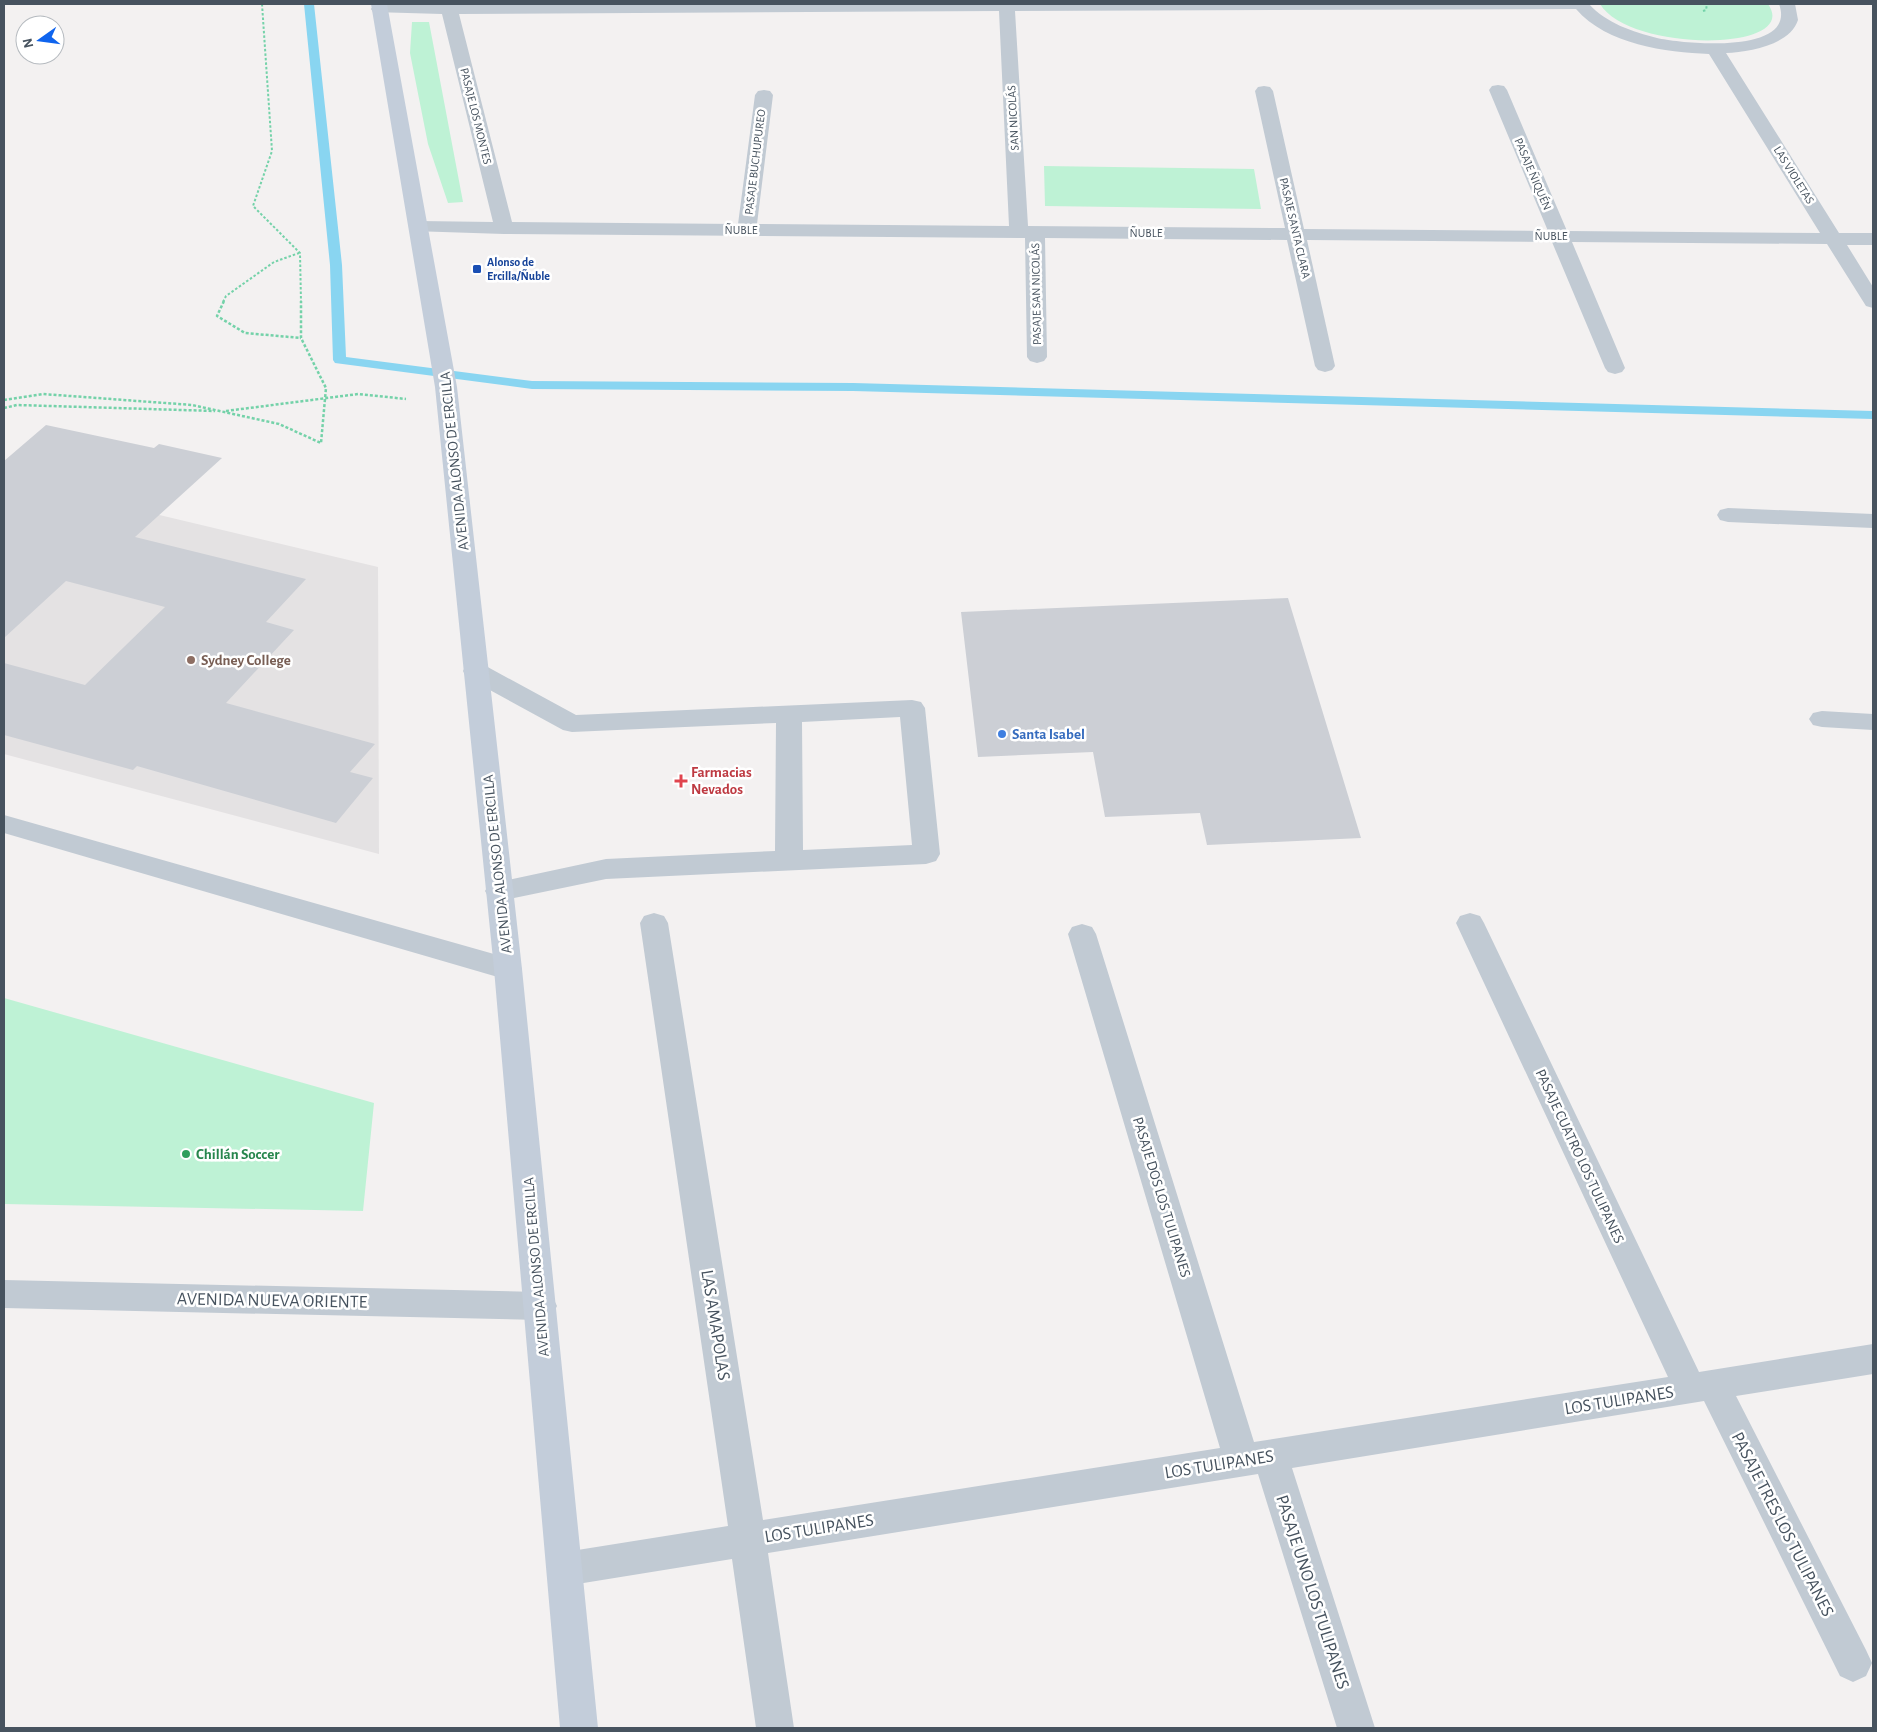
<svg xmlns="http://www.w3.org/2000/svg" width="1877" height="1732" viewBox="0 0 1877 1732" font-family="'Alegreya Sans',sans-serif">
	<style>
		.education { fill: #e4e2e3 }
		.green { fill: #bef2d5 }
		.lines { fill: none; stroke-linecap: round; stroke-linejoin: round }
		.stream { fill: #89d5f1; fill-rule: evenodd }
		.building { fill: #cccfd5 }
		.path-far1 { stroke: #74d2a9; stroke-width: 2; stroke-dasharray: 2.5 2; stroke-linecap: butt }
		.path { stroke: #74d2a9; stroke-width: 2.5; stroke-dasharray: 3 2; stroke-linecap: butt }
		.service { fill: #c1cad3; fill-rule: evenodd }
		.minor { fill: #c1cad3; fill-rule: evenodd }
		.tertiary { fill: #c1cad3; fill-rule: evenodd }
		.secondary { fill: #c3cdda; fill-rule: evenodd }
		.transit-dot { fill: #1a4fb4; stroke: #fff; stroke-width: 2 }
		.education-dot { fill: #8d6e63; stroke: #fff; stroke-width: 2 }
		.shop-dot { fill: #3f7fe0; stroke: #fff; stroke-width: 2 }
		.health-dot { fill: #e0444e; stroke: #fff; stroke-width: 2 }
		.leisure-dot { fill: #2e9e5b; stroke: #fff; stroke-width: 2 }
		.labels { text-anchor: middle; stroke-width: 5; stroke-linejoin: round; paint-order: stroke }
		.far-street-label { font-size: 12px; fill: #47535f; stroke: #fff }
		.far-transit-label { font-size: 12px; font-weight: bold; fill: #164399; stroke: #fff; text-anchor: start }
		.street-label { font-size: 15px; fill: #47535f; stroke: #fff }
		.education-label { font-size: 15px; font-weight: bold; fill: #785e54; stroke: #fff; text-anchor: start }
		.shop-label { font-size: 15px; font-weight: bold; fill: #366cbe; stroke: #fff; text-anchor: start }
		.health-label { font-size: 15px; font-weight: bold; fill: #be3a42; stroke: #fff; text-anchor: start }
		.leisure-label { font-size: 15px; font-weight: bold; fill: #27864d; stroke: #fff; text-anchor: start }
		.near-street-label { font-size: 18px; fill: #47535f; stroke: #fff }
	</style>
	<rect width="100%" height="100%" fill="#f3f1f1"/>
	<path class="education" d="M 4,478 L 378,567 L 379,854 L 4,754 Z"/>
	<path class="green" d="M 1600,4 L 1768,4 C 1802,52 1630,53 1600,4 Z
		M 412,22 L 429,22 L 463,202 L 448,203 L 428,144 L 410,53 Z
		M 1044,166 L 1254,169 L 1261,209 L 1045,206 Z
		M 4,998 L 374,1103 L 363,1211 L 4,1204 Z"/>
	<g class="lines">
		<path class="stream" d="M 304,4 L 314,4 L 342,265 L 346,357 L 532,381 L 853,383 L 1873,411 L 1873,419 L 853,391 L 532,389 L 335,363 L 333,360 L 330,265 Z"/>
	</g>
	<path class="building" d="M 46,425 L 154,448 L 159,444 L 222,458 L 135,537 L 306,579 L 266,622 L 294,630 L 226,703 L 375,744 L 350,772 L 373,778 L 336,823 L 137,766 L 133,770 L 4,735 L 4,663 L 85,685 L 165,607 L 66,581 L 4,638 L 4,461 Z
		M 1288,598 L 1361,838 L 1207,845 L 1200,813 L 1105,817 L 1093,752 L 978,757 L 961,612 Z"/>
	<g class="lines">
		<path class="path-far1" d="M 262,4 L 272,151 L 253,206 L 300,253 L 301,302
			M 1703,11 L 1706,10 L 1707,4
			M 223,302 L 226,296 L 274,262 L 299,253"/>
		<path class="path" d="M 224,301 L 217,316 L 245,333 L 301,338
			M 4,400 L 43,394 L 192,405 L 279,424 L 321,443 L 326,388 L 301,338 L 301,301
			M 4,408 L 17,405 L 215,411
			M 226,411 L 358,394 L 406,399"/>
		<path class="service" d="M 475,663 L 484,665 L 576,715 L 912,700 L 921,702 L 925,708 L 940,854 L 936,861 L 926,864 L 606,879 L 499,901 L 489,898 L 485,891 L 489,884 L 606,859 L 775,851 L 776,723 L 572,732 L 563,730 L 466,677 L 463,671 L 466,665 ZM 900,717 L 912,845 L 803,850 L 802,722 Z
			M 4,815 L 508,958 L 518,961 L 522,969 L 518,977 L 508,980 L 4,833 Z"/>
		<path class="minor" d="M 379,4 L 1589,4 C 1606,23 1633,32 1657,38 C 1683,44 1798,55 1779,4 L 1795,4 L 1798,20 C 1790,45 1749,52 1726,53 L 1839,233 L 1873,233 L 1873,245 L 1847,245 L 1873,287 L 1873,308 L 1866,306 L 1827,244 L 1572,242 L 1625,368 L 1622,372 L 1615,374 L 1608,372 L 1605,368 L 1552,242 L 1307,240 L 1335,366 L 1332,370 L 1325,372 L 1318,370 L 1315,366 L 1287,240 L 1045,238 L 1047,357 L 1044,361 L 1037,363 L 1030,361 L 1027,357 L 1025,238 L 504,234 L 412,231 L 409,227 L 412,223 L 419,221 L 493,222 L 442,14 L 373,12 L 371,9 L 373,6 ZM 1576,9 C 1607,45 1666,52 1709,54 L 1820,233 L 1567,231 L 1507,90 L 1504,86 L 1498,85 L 1492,86 L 1489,90 L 1548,231 L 1304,229 L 1273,91 L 1270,87 L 1264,86 L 1258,87 L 1255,91 L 1285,228 L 1028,226 L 1015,11 ZM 999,11 L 1009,226 L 757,224 L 773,95 L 770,91 L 764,90 L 758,91 L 755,95 L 738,224 L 512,222 L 459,14 Z
			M 1728,508 L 1873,514 L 1873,528 L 1728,522 L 1720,520 L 1717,515 L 1720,510 Z
			M 1822,711 L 1873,714 L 1873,730 L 1822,727 L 1813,725 L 1809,719 L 1813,713 Z
			M 654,913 L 664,916 L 668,923 L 763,1520 L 1220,1448 L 1068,934 L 1072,927 L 1082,924 L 1092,927 L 1096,934 L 1254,1442 L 1668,1377 L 1456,923 L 1460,916 L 1470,913 L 1480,916 L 1484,923 L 1699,1372 L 1873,1344 L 1873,1374 L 1736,1396 L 1866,1650 L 1872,1663 L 1866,1676 L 1853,1682 L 1840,1676 L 1704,1401 L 1292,1468 L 1375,1728 L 1337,1728 L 1258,1474 L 768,1553 L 794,1728 L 756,1728 L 732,1559 L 565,1586 L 552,1581 L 547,1569 L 552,1557 L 565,1552 L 728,1526 L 640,923 L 644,916 Z"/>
		<path class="tertiary" d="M 4,1280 L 540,1292 L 552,1296 L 557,1306 L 552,1316 L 540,1320 L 4,1308 Z"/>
		<path class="secondary" d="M 371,4 L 387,4 L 457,387 L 522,969 L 598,1728 L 560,1728 L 494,969 L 435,387 Z"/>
	</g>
	<rect class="transit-dot" x="472" y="264" width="10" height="10" rx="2.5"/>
	<circle class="education-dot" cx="191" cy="660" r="5"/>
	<circle class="shop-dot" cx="1002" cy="734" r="5"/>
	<path class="health-dot" d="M678.5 773.5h5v5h5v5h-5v5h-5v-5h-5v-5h5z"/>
	<circle class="leisure-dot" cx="186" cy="1154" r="5"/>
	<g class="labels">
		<g class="far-street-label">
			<text transform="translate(476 116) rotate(76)" y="4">PASAJE LOS MONTES</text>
			<text transform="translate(1013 118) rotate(-93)" y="4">SAN NICOLÁS</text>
			<text transform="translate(755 162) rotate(-83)" y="4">PASAJE BUCHUPUREO</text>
			<text transform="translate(1533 174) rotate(67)" y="4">PASAJE ÑIQUÉN</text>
			<text transform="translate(1794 175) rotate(58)" y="4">LAS VIOLETAS</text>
			<text transform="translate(1295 228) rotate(77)" y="4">PASAJE SANTA CLARA</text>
			<text x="741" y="234">ÑUBLE</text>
			<text x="1146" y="237">ÑUBLE</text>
			<text x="1551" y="240">ÑUBLE</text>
			<text transform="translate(1036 294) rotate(-91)" y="4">PASAJE SAN NICOLÁS</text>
		</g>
		<g class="far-transit-label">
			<text x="487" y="266">Alonso de<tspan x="487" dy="14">Ercilla/Ñuble</tspan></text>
		</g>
		<g class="street-label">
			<text transform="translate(454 461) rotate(-96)" y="5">AVENIDA ALONSO DE ERCILLA</text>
			<text transform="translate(497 864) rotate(-96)" y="5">AVENIDA ALONSO DE ERCILLA</text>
			<text transform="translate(1580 1156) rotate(65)" y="5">PASAJE CUATRO LOS TULIPANES</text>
			<text transform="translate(1162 1197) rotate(73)" y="5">PASAJE DOS LOS TULIPANES</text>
			<text transform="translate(536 1267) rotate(-95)" y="5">AVENIDA ALONSO DE ERCILLA</text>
		</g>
		<g class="education-label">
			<text x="201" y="665">Sydney College</text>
		</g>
		<g class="shop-label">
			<text x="1012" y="739">Santa Isabel</text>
		</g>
		<g class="health-label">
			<text x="691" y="777">Farmacias<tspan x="691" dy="17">Nevados</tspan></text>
		</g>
		<g class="leisure-label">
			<text x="196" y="1159">Chillán Soccer</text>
		</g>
		<g class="near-street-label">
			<text transform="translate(272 1300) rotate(1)" y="6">AVENIDA NUEVA ORIENTE</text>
			<text transform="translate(716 1325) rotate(81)" y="6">LAS AMAPOLAS</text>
			<text transform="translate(1619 1400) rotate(-9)" y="6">LOS TULIPANES</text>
			<text transform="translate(1219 1464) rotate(-9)" y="6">LOS TULIPANES</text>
			<text transform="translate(1783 1524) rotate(63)" y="6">PASAJE TRES LOS TULIPANES</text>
			<text transform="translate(819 1528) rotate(-9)" y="6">LOS TULIPANES</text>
			<text transform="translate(1313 1592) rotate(72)" y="6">PASAJE UNO LOS TULIPANES</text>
		</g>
	</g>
	<rect width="1877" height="1732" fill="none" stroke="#47535f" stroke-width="10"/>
	<g transform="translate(40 40) rotate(256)"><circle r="24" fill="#ffffff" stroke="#b5babf"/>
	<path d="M0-4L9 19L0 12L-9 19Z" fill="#0f64ee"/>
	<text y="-8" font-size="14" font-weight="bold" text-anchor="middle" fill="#47535f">N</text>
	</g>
</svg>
